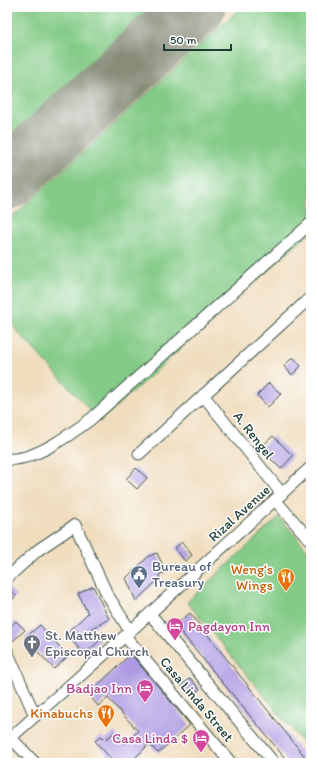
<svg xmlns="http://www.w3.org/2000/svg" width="318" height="770" viewBox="0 0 318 770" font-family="Itim,sans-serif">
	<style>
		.green { fill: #83cb86; stroke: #51845d }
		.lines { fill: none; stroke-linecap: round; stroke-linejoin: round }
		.runway { stroke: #888d79; stroke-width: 61 }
		.building { fill: #ad9ae2 }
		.minor-casing { stroke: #3e5549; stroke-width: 13 }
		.minor { stroke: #fff; stroke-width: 11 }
		.labels { text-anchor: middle; stroke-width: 3; stroke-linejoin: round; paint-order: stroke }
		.street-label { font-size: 14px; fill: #1f3d34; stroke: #fff }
		.service-label { font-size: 14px; fill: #4e5e75; stroke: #fff; text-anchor: start }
		.food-label { font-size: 14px; fill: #c56008; stroke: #fff; text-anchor: end }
		.hotel-label { font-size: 14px; fill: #b23c85; stroke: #fff; text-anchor: end }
		.worship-label { font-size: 14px; fill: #5b616d; stroke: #fff; text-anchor: start }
	</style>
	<rect width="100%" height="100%" fill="#fff"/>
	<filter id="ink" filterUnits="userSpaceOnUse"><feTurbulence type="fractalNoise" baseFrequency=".025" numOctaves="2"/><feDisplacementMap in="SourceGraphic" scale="8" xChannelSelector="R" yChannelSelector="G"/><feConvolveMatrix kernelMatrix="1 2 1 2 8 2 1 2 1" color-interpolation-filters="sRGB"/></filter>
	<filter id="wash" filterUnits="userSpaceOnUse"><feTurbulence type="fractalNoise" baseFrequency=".012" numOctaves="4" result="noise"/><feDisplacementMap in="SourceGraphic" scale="16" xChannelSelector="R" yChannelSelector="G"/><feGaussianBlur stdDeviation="0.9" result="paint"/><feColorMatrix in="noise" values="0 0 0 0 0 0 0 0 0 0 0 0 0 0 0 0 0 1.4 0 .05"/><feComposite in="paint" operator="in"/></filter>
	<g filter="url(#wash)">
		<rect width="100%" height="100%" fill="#f0ddbe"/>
		<path class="green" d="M 7,7 L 150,7 L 7,139 Z
			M 242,7 L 311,7 L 311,232 L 100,421 L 17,331 L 7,313 L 7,226 L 10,219 Z
			M 279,517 L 311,554 L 311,753 L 187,602 Z"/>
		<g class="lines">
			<path class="runway" d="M 7,179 L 195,7"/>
		</g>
		<g id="blocks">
			<path class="building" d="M 293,357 L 301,366 L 292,375 L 284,366 Z
				M 269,383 L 281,394 L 268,407 L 257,395 Z
				M 273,436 L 293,456 L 281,469 L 260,448 Z
				M 136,468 L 147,478 L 137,489 L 126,479 Z
				M 182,542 L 192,555 L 185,561 L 175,548 Z
				M 157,553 L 166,572 L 159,575 L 160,578 L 136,601 L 126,578 L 149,556 Z
				M 7,586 L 16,596 L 7,604 Z
				M 93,586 L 109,619 L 90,629 L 100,640 L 86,653 L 83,653 L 66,634 L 88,613 L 78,594 Z
				M 190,613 L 310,763 L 289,763 L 175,625 Z
				M 16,621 L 25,630 L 13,641 L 7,635 L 7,630 Z
				M 40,625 L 68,656 L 54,669 L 25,638 Z
				M 131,654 L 190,725 L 158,753 L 149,744 L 130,763 L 115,763 L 95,741 L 101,736 L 105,740 L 115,732 L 125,744 L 138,731 L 108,698 L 98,706 L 88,694 Z
				M 190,678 L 200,689 L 191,697 L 181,686 Z"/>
		</g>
	</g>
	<g filter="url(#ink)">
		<use href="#blocks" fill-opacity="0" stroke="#3e5549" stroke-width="1"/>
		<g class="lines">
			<g class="minor-casing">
				<path id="minor" d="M 203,395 L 282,494
					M 139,454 L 311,297
					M 7,459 C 33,462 71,434 91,419 L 311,223
					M 275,500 L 311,541
					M 7,578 L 38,550 L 75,525 L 107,594 L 130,631
					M 150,614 L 274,763
					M 125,636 L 231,763
					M 7,651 L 35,716
					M 11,738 L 35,763
					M 7,741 L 125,636 L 311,467"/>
			</g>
			<use href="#minor" class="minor"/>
		</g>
	</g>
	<defs>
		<g id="civic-pin" transform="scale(0.9)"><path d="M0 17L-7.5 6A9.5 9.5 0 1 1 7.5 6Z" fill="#5c6f8a" stroke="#fff"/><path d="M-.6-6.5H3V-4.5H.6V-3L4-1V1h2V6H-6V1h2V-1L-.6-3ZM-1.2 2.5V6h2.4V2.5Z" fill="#fff"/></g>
		<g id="restaurant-pin" transform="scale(0.9)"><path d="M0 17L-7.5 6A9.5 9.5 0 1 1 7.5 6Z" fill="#e8710a" stroke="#fff"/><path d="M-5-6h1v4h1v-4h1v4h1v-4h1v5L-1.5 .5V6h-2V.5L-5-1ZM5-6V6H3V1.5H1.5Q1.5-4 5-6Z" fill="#fff"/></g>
		<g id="hotel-pin" transform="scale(0.9)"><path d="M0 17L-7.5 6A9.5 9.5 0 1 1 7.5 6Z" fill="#d1479c" stroke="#fff"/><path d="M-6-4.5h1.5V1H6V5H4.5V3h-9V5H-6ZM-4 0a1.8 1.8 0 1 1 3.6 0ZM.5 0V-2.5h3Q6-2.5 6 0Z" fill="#fff"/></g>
		<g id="church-pin" transform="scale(0.9)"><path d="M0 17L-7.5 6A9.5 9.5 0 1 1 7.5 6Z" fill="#6b7280" stroke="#fff"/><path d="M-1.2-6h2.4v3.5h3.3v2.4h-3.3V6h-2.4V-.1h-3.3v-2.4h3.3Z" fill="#fff"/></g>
	</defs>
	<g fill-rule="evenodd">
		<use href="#civic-pin" x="139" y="574"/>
		<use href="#restaurant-pin" x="286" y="577"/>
		<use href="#hotel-pin" x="175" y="626"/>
		<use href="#church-pin" x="32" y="643"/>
		<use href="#hotel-pin" x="145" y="688"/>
		<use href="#restaurant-pin" x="106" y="713"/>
		<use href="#hotel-pin" x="201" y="738"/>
	</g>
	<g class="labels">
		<g class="street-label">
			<text transform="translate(254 435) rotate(52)" y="5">A. Rengel</text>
			<text transform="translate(239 513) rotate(-42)" y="5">Rizal Avenue</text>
			<text transform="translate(197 699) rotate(50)" y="5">Casa Linda Street</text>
		</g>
		<g class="service-label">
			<text x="152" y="571">Bureau of<tspan x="152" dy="16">Treasury</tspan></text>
		</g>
		<g class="food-label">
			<text x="273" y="574">Weng‘s<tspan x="273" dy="16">Wings</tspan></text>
			<text x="93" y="718">Kinabuchs</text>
		</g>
		<g class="hotel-label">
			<text x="188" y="631" text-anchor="start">Pagdayon Inn</text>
			<text x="132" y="693">Badjao Inn</text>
			<text x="188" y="743">Casa Linda $</text>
		</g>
		<g class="worship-label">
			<text x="45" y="640">St. Matthew<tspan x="45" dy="16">Episcopal Church</tspan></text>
		</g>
	</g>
	<rect width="318" height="770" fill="none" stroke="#fff" stroke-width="24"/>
	<path d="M164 44v6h67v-6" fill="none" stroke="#1f3d34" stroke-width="2"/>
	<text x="170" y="44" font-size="12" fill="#1f3d34" stroke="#ffffff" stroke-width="3" paint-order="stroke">50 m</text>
</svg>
